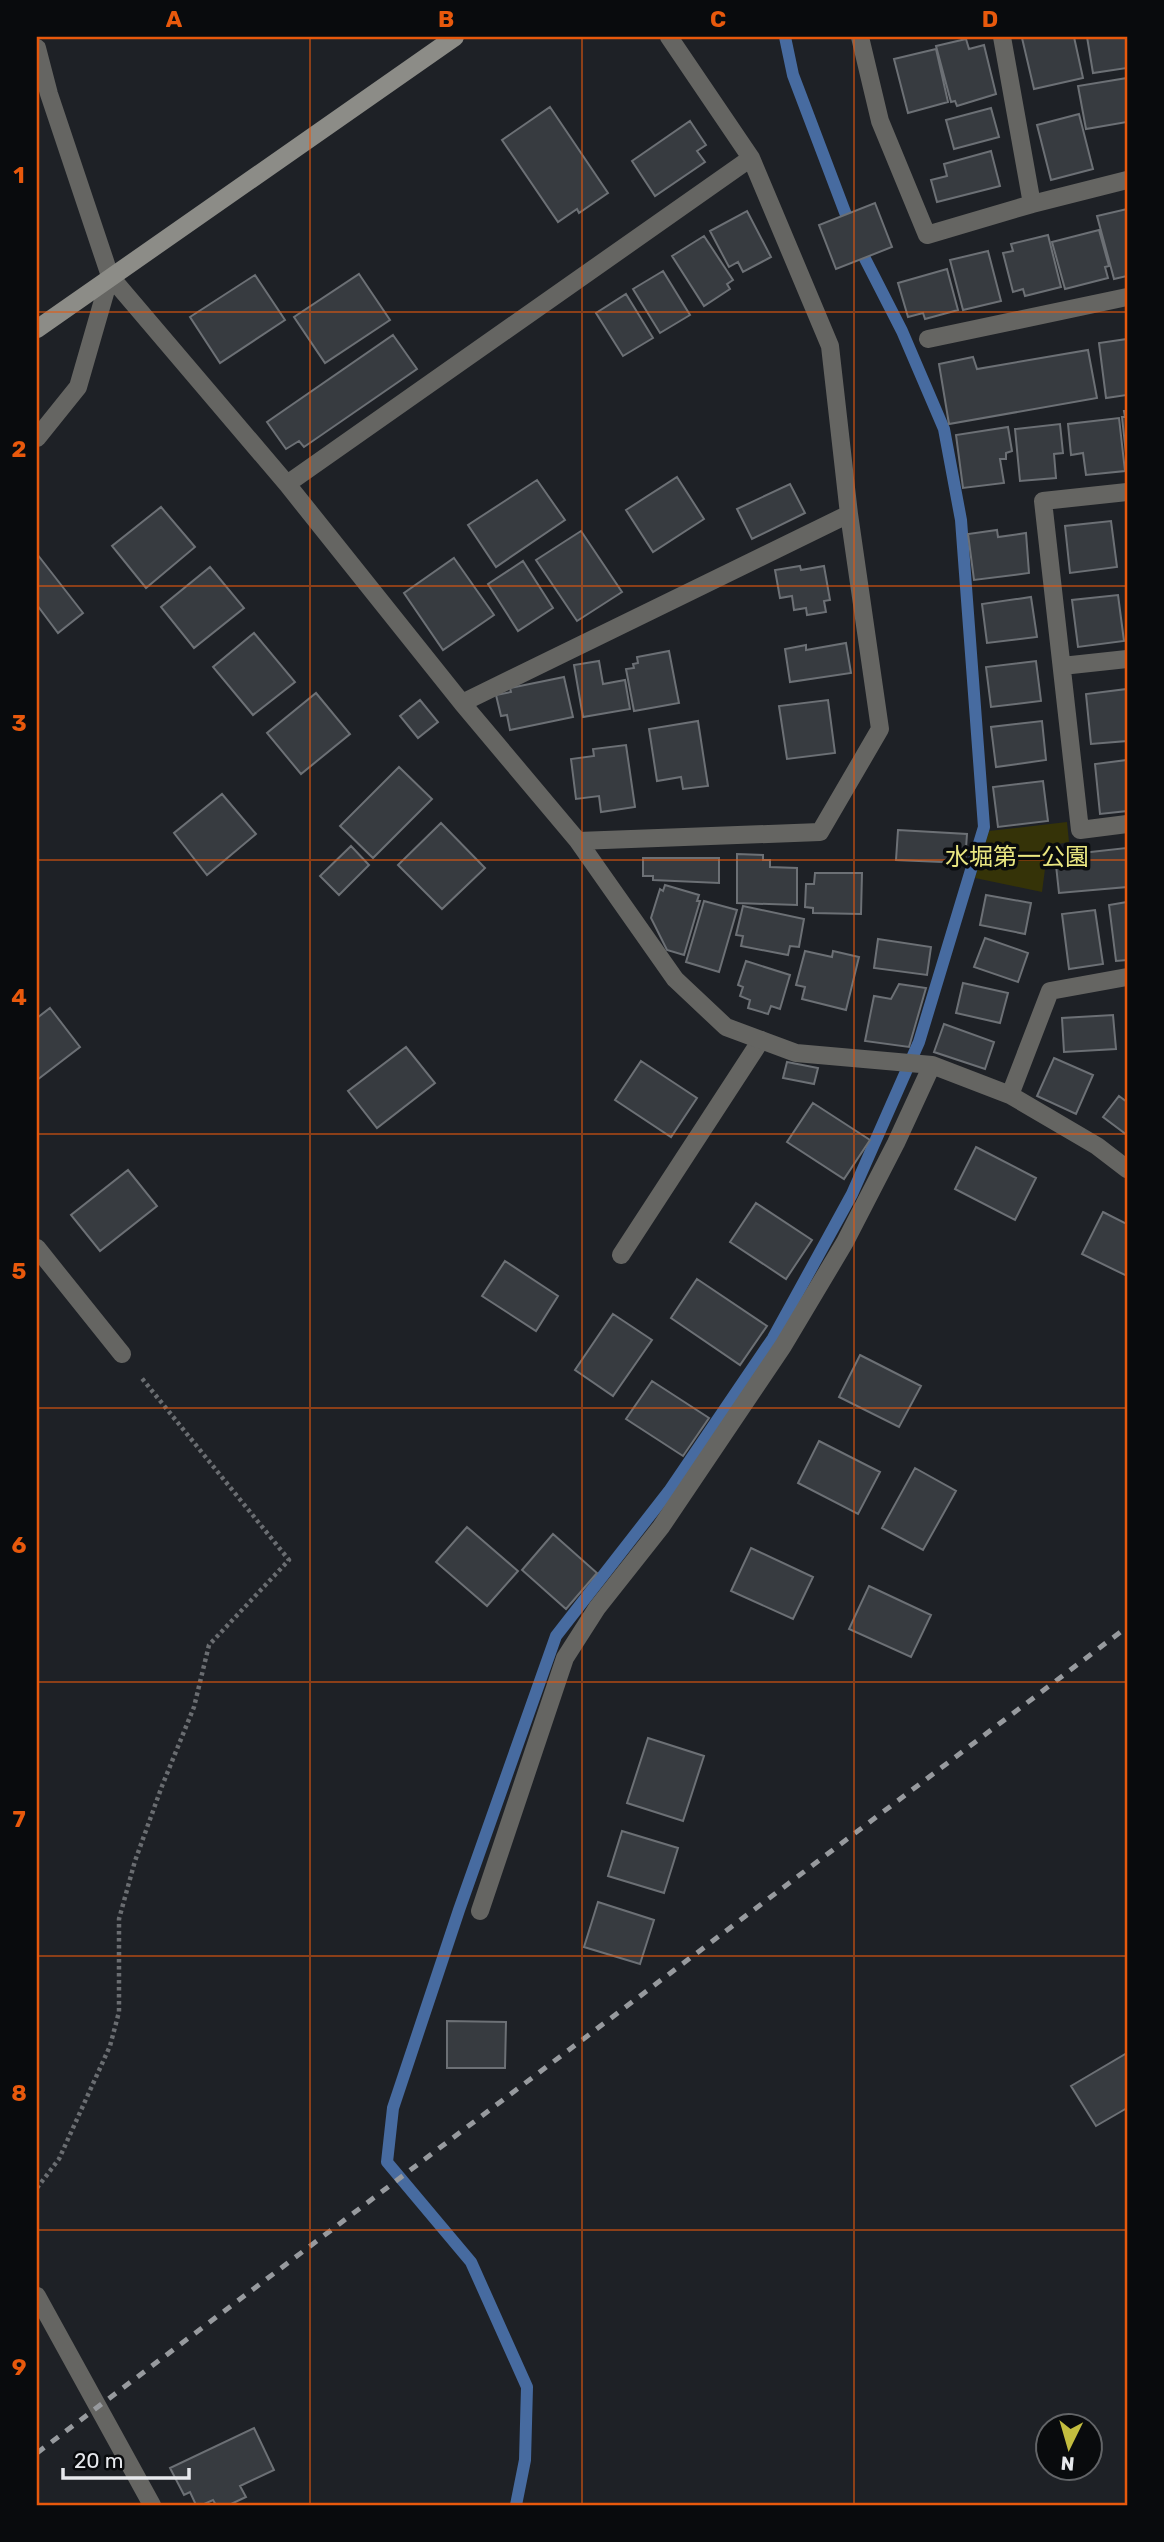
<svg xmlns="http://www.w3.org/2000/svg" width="1164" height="2542" viewBox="0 0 1164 2542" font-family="Rubik,'Noto Sans JP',sans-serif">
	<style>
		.green { fill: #353308 }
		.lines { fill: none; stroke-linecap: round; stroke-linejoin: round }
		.stream { stroke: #476ba0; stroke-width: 12 }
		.building { fill: #373b40; stroke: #6c7075; stroke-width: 2 }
		.path { stroke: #6a6d71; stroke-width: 4.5; stroke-dasharray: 3.5 3.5; stroke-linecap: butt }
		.lane { stroke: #656562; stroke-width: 18 }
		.street { stroke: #656562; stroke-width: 18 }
		.secondary { stroke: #8c8c87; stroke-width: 18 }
		.rail { stroke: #979a9e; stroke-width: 5; stroke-dasharray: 9 9; stroke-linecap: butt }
		.grid { fill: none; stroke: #e8590c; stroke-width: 2; stroke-opacity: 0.55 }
		.labels { text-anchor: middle; stroke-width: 7; stroke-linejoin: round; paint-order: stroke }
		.park-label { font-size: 24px; fill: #eae781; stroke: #090b0d }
		.neatline { fill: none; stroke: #e8590c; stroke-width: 2.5 }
		.grid-label { font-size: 23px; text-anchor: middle; font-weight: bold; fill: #e8590c }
	</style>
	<rect width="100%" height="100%" fill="#1e2126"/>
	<path class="green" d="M 1067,822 L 1069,842 L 1048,846 L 1042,892 L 975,878 L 989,831 Z"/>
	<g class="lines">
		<path class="stream" d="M 785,37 L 793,75 L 851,228
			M 516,2505 L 525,2460 L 527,2387 L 471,2262 L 387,2162 L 393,2108 L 459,1910 L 556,1636 L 669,1491 L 773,1338 L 852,1194 L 919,1042 L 984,827 L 961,520 L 944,429 L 902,331 L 858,245"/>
	</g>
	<path class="building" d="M 1074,37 L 1083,78 L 1034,89 L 1022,38 Z
		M 1087,37 L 1127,37 L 1127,68 L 1093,73 Z
		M 966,39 L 969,49 L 984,45 L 996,94 L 957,106 L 955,101 L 951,102 L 936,46 Z
		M 936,49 L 948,102 L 908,113 L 894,59 Z
		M 1127,78 L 1127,122 L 1086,129 L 1078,86 Z
		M 550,107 L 608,193 L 579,213 L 577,209 L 558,222 L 502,140 Z
		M 991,108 L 999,137 L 954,149 L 946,120 Z
		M 1079,114 L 1093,169 L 1051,180 L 1037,125 Z
		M 690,121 L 706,145 L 697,151 L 705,162 L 655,196 L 632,161 Z
		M 991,151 L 1000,186 L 937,202 L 931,180 L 947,176 L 944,164 Z
		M 875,203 L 892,247 L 836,269 L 819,225 Z
		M 1127,209 L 1127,276 L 1114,279 L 1097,216 Z
		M 747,211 L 771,257 L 743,272 L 738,262 L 729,267 L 710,231 Z
		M 1099,230 L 1109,266 L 1105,267 L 1108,278 L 1065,289 L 1052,242 Z
		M 1048,235 L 1061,287 L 1025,296 L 1023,289 L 1013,292 L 1003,253 L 1013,251 L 1011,244 Z
		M 704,236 L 733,280 L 727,284 L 730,289 L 704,306 L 672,256 Z
		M 988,251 L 1001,301 L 963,310 L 950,260 Z
		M 947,269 L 958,310 L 925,319 L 923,313 L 908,317 L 898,283 Z
		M 663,271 L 690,315 L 660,333 L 633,289 Z
		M 359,274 L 390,320 L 325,363 L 294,317 Z
		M 255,275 L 285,320 L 220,363 L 190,317 Z
		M 626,294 L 653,338 L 623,356 L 596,313 Z
		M 393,335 L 417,369 L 304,447 L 299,441 L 286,449 L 267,422 Z
		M 1127,339 L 1127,395 L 1106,398 L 1099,343 Z
		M 1088,350 L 1097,398 L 949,424 L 939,364 L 973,357 L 977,369 Z
		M 1124,411 L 1127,411 L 1127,463 L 1122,417 L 1125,417 Z
		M 1119,418 L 1125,471 L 1086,475 L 1083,453 L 1071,455 L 1068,424 Z
		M 1060,424 L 1063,453 L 1054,454 L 1056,478 L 1020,481 L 1015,429 Z
		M 1008,427 L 1012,451 L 1006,453 L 1006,459 L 1000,459 L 1004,483 L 963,488 L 956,435 Z
		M 677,477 L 704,519 L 653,552 L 626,510 Z
		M 537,480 L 565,520 L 496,567 L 468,525 Z
		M 790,484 L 805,513 L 752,539 L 737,509 Z
		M 161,507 L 195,547 L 146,588 L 112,546 Z
		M 1111,521 L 1117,567 L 1070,573 L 1065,526 Z
		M 997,530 L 998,537 L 1026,533 L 1029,573 L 974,580 L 968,534 Z
		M 581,531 L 622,592 L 577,621 L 536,560 Z
		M 37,554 L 83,613 L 58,633 L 37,605 Z
		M 454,558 L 494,615 L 443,650 L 404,593 Z
		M 523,561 L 553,608 L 518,631 L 488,584 Z
		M 800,566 L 801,570 L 824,566 L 830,600 L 824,601 L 826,612 L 807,615 L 806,608 L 794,610 L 792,596 L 780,598 L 775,570 Z
		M 210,567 L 244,608 L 194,648 L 161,607 Z
		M 1118,595 L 1124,641 L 1078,647 L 1072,600 Z
		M 1031,597 L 1037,637 L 987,643 L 982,604 Z
		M 254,633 L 295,682 L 253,715 L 213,667 Z
		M 846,643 L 851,673 L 790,682 L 785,649 L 806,645 L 806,650 Z
		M 669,651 L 679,703 L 634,711 L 626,669 L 634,668 L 633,664 L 638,663 L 637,657 Z
		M 599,661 L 603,684 L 625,680 L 630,709 L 583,717 L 574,665 Z
		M 1036,661 L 1041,701 L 991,707 L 986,667 Z
		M 564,677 L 573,717 L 510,730 L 507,715 L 501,716 L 496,695 L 511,692 L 510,688 Z
		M 1127,689 L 1127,741 L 1091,744 L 1086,694 Z
		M 316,693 L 350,734 L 301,774 L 267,733 Z
		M 420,700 L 438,722 L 418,738 L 400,716 Z
		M 828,700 L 835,753 L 787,759 L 779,706 Z
		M 698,721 L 708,786 L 683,789 L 681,777 L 657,781 L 649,729 Z
		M 1042,721 L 1046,760 L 996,767 L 991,727 Z
		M 626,745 L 635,807 L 601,812 L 599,796 L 576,799 L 571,759 L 594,756 L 593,749 Z
		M 1127,760 L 1127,811 L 1100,814 L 1095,764 Z
		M 399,767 L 432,799 L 373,858 L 340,826 Z
		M 1043,781 L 1048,821 L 998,827 L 993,787 Z
		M 222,794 L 256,834 L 207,875 L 174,833 Z
		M 441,823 L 485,868 L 442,909 L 398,865 Z
		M 898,830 L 967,834 L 965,863 L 896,860 Z
		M 351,846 L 369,865 L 339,895 L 320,876 Z
		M 1126,848 L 1127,887 L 1059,893 L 1055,856 Z
		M 737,854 L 763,855 L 763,860 L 770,860 L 770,867 L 797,868 L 797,905 L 737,903 Z
		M 643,858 L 719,858 L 719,883 L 653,880 L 653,876 L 643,876 Z
		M 815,873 L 862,873 L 861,914 L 813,913 L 813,908 L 805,907 L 806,884 L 814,884 Z
		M 665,885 L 699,895 L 697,901 L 700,901 L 684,955 L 667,950 L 651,918 L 660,889 L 663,891 Z
		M 986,895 L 1031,903 L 1025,934 L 980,925 Z
		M 704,901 L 737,910 L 719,972 L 686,962 Z
		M 1127,902 L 1127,960 L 1116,961 L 1109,905 Z
		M 743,906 L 804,919 L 799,947 L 790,946 L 788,955 L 741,946 L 743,936 L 736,935 Z
		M 1095,910 L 1103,964 L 1069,969 L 1062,914 Z
		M 985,938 L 1028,953 L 1018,982 L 974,967 Z
		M 878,939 L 931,947 L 927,975 L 874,968 Z
		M 805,951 L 832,957 L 833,951 L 859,957 L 846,1010 L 802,999 L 805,987 L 796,985 Z
		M 746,961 L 790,975 L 780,1009 L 771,1006 L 768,1014 L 748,1008 L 750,1000 L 740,996 L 743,987 L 738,985 Z
		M 963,983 L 1008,993 L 1000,1023 L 956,1013 Z
		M 899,984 L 926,988 L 909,1047 L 865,1041 L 874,996 L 891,999 Z
		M 50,1008 L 80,1047 L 37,1080 L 37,1018 Z
		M 1113,1015 L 1116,1049 L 1064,1052 L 1062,1018 Z
		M 944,1024 L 994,1042 L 985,1069 L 934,1052 Z
		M 406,1047 L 435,1083 L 377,1128 L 348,1091 Z
		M 1054,1058 L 1093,1075 L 1076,1114 L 1037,1096 Z
		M 641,1061 L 697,1098 L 671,1137 L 615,1100 Z
		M 787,1062 L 818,1068 L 814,1084 L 783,1078 Z
		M 1119,1096 L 1127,1102 L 1127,1135 L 1103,1117 Z
		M 813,1103 L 870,1140 L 844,1179 L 787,1142 Z
		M 976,1147 L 1036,1178 L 1015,1220 L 955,1189 Z
		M 128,1170 L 157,1206 L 100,1251 L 71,1215 Z
		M 756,1203 L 812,1240 L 786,1279 L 730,1242 Z
		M 1103,1212 L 1127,1224 L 1127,1276 L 1082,1254 Z
		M 505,1261 L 558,1296 L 536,1331 L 482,1296 Z
		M 697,1279 L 767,1326 L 740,1365 L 671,1318 Z
		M 613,1314 L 652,1340 L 613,1396 L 575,1370 Z
		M 860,1355 L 921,1386 L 899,1427 L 839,1397 Z
		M 652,1381 L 709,1418 L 683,1456 L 626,1419 Z
		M 819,1441 L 880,1472 L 858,1514 L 798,1483 Z
		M 915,1468 L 956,1491 L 923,1550 L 882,1528 Z
		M 467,1527 L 518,1571 L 487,1606 L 436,1562 Z
		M 553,1534 L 597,1573 L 566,1609 L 522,1570 Z
		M 751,1548 L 813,1577 L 793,1619 L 731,1591 Z
		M 869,1586 L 931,1615 L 911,1657 L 849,1629 Z
		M 648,1738 L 704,1756 L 683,1821 L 627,1803 Z
		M 622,1831 L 678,1848 L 664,1893 L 608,1876 Z
		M 598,1902 L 654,1920 L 640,1964 L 584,1947 Z
		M 447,2021 L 506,2022 L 505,2068 L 447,2068 Z
		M 1127,2053 L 1127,2108 L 1096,2126 L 1071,2086 Z
		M 254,2428 L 274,2470 L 240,2486 L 246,2497 L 229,2505 L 216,2505 L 213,2500 L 202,2505 L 196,2505 L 190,2492 L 184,2495 L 170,2468 Z"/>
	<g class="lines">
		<path class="path" d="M 37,2188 L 59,2159 L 110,2046 L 119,2012 L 119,1919 L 135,1861 L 162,1786 L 194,1707 L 209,1645 L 289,1560 L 140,1376"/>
		<path class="lane" d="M 621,1255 L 761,1040"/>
		<path class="street" d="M 860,37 L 880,121 L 927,235 L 1032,204 L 1127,180
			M 1002,37 L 1032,204
			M 37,48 L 49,94 L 110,276 L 287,484 L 462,703 L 578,841 L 675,979 L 726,1027 L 796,1053 L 932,1065 L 1010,1095 L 1097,1146 L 1127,1169
			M 928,339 L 1127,297
			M 37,438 L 78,387 L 110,276
			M 287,484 L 751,158
			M 1127,492 L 1043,501 L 1080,830 L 1127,824
			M 1062,666 L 1127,659
			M 462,703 L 849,514
			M 578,841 L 820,832 L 880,729 L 849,514 L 830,346 L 751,158 L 669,37
			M 1010,1095 L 1050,991 L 1127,977
			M 37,1248 L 122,1354
			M 480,1911 L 565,1658 L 597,1608 L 661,1527 L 783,1346 L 845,1242 L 896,1143 L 932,1065
			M 37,2296 L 152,2505"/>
		<path class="secondary" d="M 37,329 L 455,37"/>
		<path class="rail" d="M 37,2453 L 1127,1627"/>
	</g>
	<path class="grid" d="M 310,37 L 310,2505M 582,37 L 582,2505M 854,37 L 854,2505M 37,312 L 1127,312M 37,586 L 1127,586M 37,860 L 1127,860M 37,1134 L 1127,1134M 37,1408 L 1127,1408M 37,1682 L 1127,1682M 37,1956 L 1127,1956M 37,2230 L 1127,2230"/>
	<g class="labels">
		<g class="park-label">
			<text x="1017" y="865">水堀第一公園</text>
		</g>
	</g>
	<rect width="1164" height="2542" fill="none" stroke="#090b0d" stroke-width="77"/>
	<g transform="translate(1069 2447) rotate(185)"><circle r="33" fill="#090b0d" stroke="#626467" stroke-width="2"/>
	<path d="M0-5L12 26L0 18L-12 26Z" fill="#c3bd3f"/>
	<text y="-10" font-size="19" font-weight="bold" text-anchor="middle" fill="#e7e9ed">N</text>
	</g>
	<path d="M63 2468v10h126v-10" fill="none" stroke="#e7e9ed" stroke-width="3.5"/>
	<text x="74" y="2468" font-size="21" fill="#e7e9ed" stroke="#090b0d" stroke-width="5" paint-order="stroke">20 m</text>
	<rect x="38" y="38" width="1088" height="2466" class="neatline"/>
	<g class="grid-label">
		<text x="174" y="27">A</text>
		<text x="446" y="27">B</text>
		<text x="718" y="27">C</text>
		<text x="990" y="27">D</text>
		<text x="19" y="183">1</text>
		<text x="19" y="457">2</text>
		<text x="19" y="731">3</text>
		<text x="19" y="1005">4</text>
		<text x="19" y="1279">5</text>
		<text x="19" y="1553">6</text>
		<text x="19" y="1827">7</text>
		<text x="19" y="2101">8</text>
		<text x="19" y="2375">9</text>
	</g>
</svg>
